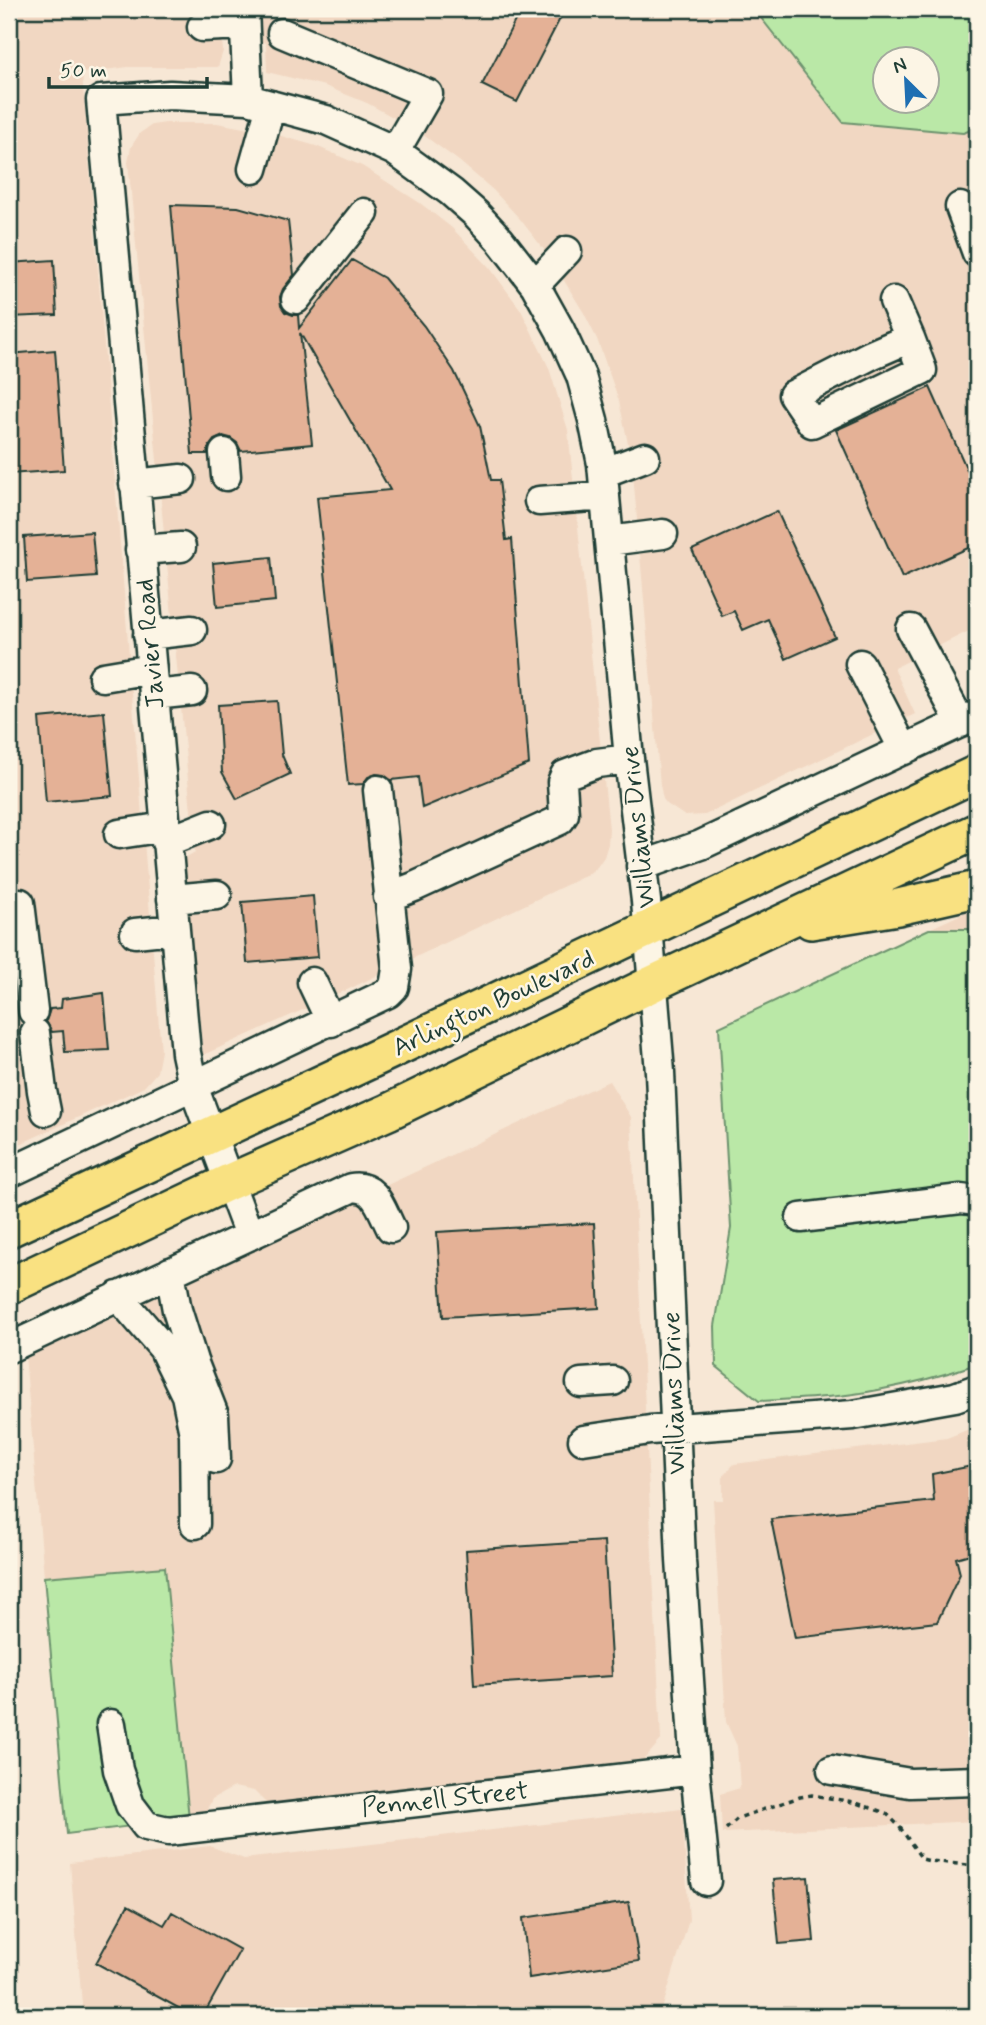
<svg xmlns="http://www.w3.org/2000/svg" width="986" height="2025" viewBox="0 0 986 2025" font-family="Mynerve,sans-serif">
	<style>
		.built { fill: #f1d7c2; fill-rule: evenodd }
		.green { fill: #bae8a7; stroke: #6c926e; stroke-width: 2; fill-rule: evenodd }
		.building { fill: #e4b196; stroke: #1f3d34; stroke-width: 2 }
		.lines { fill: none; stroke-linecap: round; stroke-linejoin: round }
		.minor-casing { stroke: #1f3d34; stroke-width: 33 }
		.major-casing { stroke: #1f3d34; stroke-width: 40 }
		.path { stroke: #1f3d34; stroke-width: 3.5; stroke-dasharray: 5 5; stroke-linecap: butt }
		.minor { stroke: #fcf5e5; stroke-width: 28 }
		.major { stroke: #f9e181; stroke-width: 35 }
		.labels { text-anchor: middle; stroke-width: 5; stroke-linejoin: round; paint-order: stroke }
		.street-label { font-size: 26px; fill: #1f3d34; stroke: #fcf5e5 }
	</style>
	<rect width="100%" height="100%" fill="#f7e7d5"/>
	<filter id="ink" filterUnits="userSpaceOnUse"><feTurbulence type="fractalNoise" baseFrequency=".0143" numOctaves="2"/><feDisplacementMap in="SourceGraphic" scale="14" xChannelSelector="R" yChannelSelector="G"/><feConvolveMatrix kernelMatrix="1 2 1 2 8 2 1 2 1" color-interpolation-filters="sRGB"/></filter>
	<g filter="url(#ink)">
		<path class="built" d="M 9,9 L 228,9 L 229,29 L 221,30 L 223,51 L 218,67 L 128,67 L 82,73 L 161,1051 L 157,1072 L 144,1087 L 9,1149 Z
			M 260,9 L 977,9 L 977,627 L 894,668 L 915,714 L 705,815 L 685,816 L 667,804 L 663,799 L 660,785 L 632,462 L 619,401 L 597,339 L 584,313 L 549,256 L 520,219 L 493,190 L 459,161 L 415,129 L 367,103 L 325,86 L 267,72 L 266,43 L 261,42 ZM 884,60 L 926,60 L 926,102 L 884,102 Z
			M 166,123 L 217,123 L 271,133 L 316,146 L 362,166 L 420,203 L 452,228 L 490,268 L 521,310 L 549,368 L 568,430 L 609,829 L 608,844 L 604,857 L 597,867 L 587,875 L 349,989 L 203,1055 L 183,859 L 195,852 L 128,162 L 131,147 L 140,133 L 152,125 Z
			M 977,907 L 977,929 L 929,929 Z
			M 609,1081 L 631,1117 L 661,1740 L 639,1765 L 272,1809 L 254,1791 L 234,1787 L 212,1799 L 203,1818 L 189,1819 L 165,1567 L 44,1577 L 25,1355 Z
			M 977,1426 L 977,1821 L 722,1833 L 720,1794 L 740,1788 L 737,1746 L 726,1722 L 713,1500 L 723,1500 L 723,1476 L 734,1464 L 947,1438 Z
			M 682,1808 L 689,1920 L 660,2016 L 83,2016 L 70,1863 L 210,1846 L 244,1859 Z"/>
		<path class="green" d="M 754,9 L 977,9 L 977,128 L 963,133 L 843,122 ZM 884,60 L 926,60 L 926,102 L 884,102 Z
			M 929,929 L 977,929 L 977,1364 C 944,1375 912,1384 878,1390 C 839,1398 798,1399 759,1401 L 716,1366 L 715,1326 L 731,1228 L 719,1027 Z
			M 165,1567 L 189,1819 L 67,1834 L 44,1577 Z"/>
		<path class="building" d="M 521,9 L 565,9 L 517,102 L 482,85 Z
			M 171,205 L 238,207 L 288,221 L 294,275 L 283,289 L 280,297 L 281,306 L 285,312 L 293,315 L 298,315 L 299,328 L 352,260 L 384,278 L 424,326 L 454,371 L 480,426 L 491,480 L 499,480 L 506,540 L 512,539 L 529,764 L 422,808 L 418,777 L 391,780 L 384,775 L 376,774 L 368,777 L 363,784 L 348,785 L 317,497 L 390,490 L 300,333 L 312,444 L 241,451 L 237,443 L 230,438 L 223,436 L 214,440 L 209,447 L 207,454 L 192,454 Z
			M 54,260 L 57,315 L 9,317 L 9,263 Z
			M 55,350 L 64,470 L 9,474 L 9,354 Z
			M 930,387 L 977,492 L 977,544 L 902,578 L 836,430 Z
			M 777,511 L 835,637 L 786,659 L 768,619 L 743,630 L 734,611 L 722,616 L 692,550 Z
			M 92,532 L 96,577 L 27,582 L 24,537 Z
			M 271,557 L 275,601 L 217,607 L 213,563 Z
			M 277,701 L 282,755 L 290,774 L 237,799 L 222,772 L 218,705 Z
			M 104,712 L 112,796 L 46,802 L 39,718 Z
			M 313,896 L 318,957 L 247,963 L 242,902 Z
			M 104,993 L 109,1050 L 65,1052 L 63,1031 L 52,1032 L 46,1021 L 50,1009 L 61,1008 L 62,999 Z
			M 594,1223 L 599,1308 L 443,1317 L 437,1232 Z
			M 977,1465 L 977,1552 L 956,1558 L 960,1574 L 937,1622 L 795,1638 L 771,1519 L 934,1501 L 932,1474 Z
			M 604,1541 L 612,1676 L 474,1685 L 466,1550 Z
			M 808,1877 L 814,1941 L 779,1944 L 773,1880 Z
			M 629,1902 L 639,1961 L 529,1978 L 523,1918 Z
			M 128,1905 L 164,1925 L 172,1912 L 240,1950 L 203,2016 L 193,2016 L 96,1963 Z"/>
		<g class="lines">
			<g class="minor-casing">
				<path id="minor" d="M 244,9 L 248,99
					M 202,27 L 244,25
					M 282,33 L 428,94 L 395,151
					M 253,169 L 271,105
					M 960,207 L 977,253
					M 535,285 L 567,251
					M 296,299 L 364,213
					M 894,301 L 910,338
					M 910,338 L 922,370 L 812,423 L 793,395 L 871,355 Z
					M 224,453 L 226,476
					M 603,473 L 645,457
					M 134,484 L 181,479
					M 539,501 L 605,496
					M 609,541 L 663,534
					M 140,550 L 181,547
					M 911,629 L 961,723
					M 148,635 L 192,630
					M 860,664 L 904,750
					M 103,677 L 151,669
					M 154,695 L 192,691
					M 119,834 L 165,827
					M 166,842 L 211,824
					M 641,866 L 701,845 L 977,715
					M 388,897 L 414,887 L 560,820 L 564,814 L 562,782 L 565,775 L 597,763 L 629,759
					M 172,899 L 217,895
					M 20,903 L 33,1011
					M 135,933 L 174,929
					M 312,982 L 331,1022
					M 35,1033 L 42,1091 L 46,1111
					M 9,1173 L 388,993 L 394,987 L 397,969 L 378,790
					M 801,1218 L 961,1199 L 977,1201
					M 249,1235 L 193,1086 L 186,1053 L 101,100 L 170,95 L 248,99 L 326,120 L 395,151 L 451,192 L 476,214 L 500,240 L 535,285 L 560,330 L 581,376 L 593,420 L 602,464 L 629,759 L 646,901 L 660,1072 L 681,1560 L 695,1770 L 706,1881
					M 170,1272 L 177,1310 L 193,1361 L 214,1415 L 216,1459
					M 118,1296 L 163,1348 L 186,1395 L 194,1434 L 195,1524
					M 9,1348 L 351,1188 C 376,1184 381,1209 391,1228
					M 581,1383 L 613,1381
					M 583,1440 L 650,1430 L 853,1415 L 955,1397 L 977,1389
					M 111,1724 L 118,1770 L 130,1805 L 146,1826 L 168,1831 L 695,1770
					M 832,1770 L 910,1783 L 977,1781"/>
			</g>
			<g class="major-casing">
				<path id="major" d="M 811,921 L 898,907 L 977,889
					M 9,1229 L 365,1063 L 977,773
					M 9,1286 L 229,1182 L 388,1112 L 652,984 L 977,831"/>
			</g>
			<path class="path" d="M 726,1829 L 738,1818 L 800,1797 L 812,1795 L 853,1802 L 886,1813 L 899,1826 L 922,1859 L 930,1861 L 977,1866"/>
			<use href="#minor" class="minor"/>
			<use href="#major" class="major"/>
		</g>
	</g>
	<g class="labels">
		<g class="street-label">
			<text transform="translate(149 644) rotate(-95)" y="9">Javier Road</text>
			<text transform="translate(637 827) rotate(-96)" y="9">Williams Drive</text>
			<text transform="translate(493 1002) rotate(-25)" y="9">Arlington Boulevard</text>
			<text transform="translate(673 1393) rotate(-92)" y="9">Williams Drive</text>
			<text transform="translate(445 1798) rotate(-6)" y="9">Pennell Street</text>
		</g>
	</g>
	<rect width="986" height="2025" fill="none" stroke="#fcf5e5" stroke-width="35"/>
	<rect x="18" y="18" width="951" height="1990" fill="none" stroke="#1f3d34" stroke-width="2.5" filter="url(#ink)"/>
	<g transform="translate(906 80) rotate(336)"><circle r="33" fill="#fcf5e5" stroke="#a4ab9e" stroke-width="2"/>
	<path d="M0-5L12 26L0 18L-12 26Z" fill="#1f6fb2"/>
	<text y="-10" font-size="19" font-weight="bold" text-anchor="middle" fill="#1f3d34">N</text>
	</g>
	<path d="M49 77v10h158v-10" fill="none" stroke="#1f3d34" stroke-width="3.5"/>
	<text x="60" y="77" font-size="21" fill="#1f3d34" stroke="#fcf5e5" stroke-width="5" paint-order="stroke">50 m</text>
</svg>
